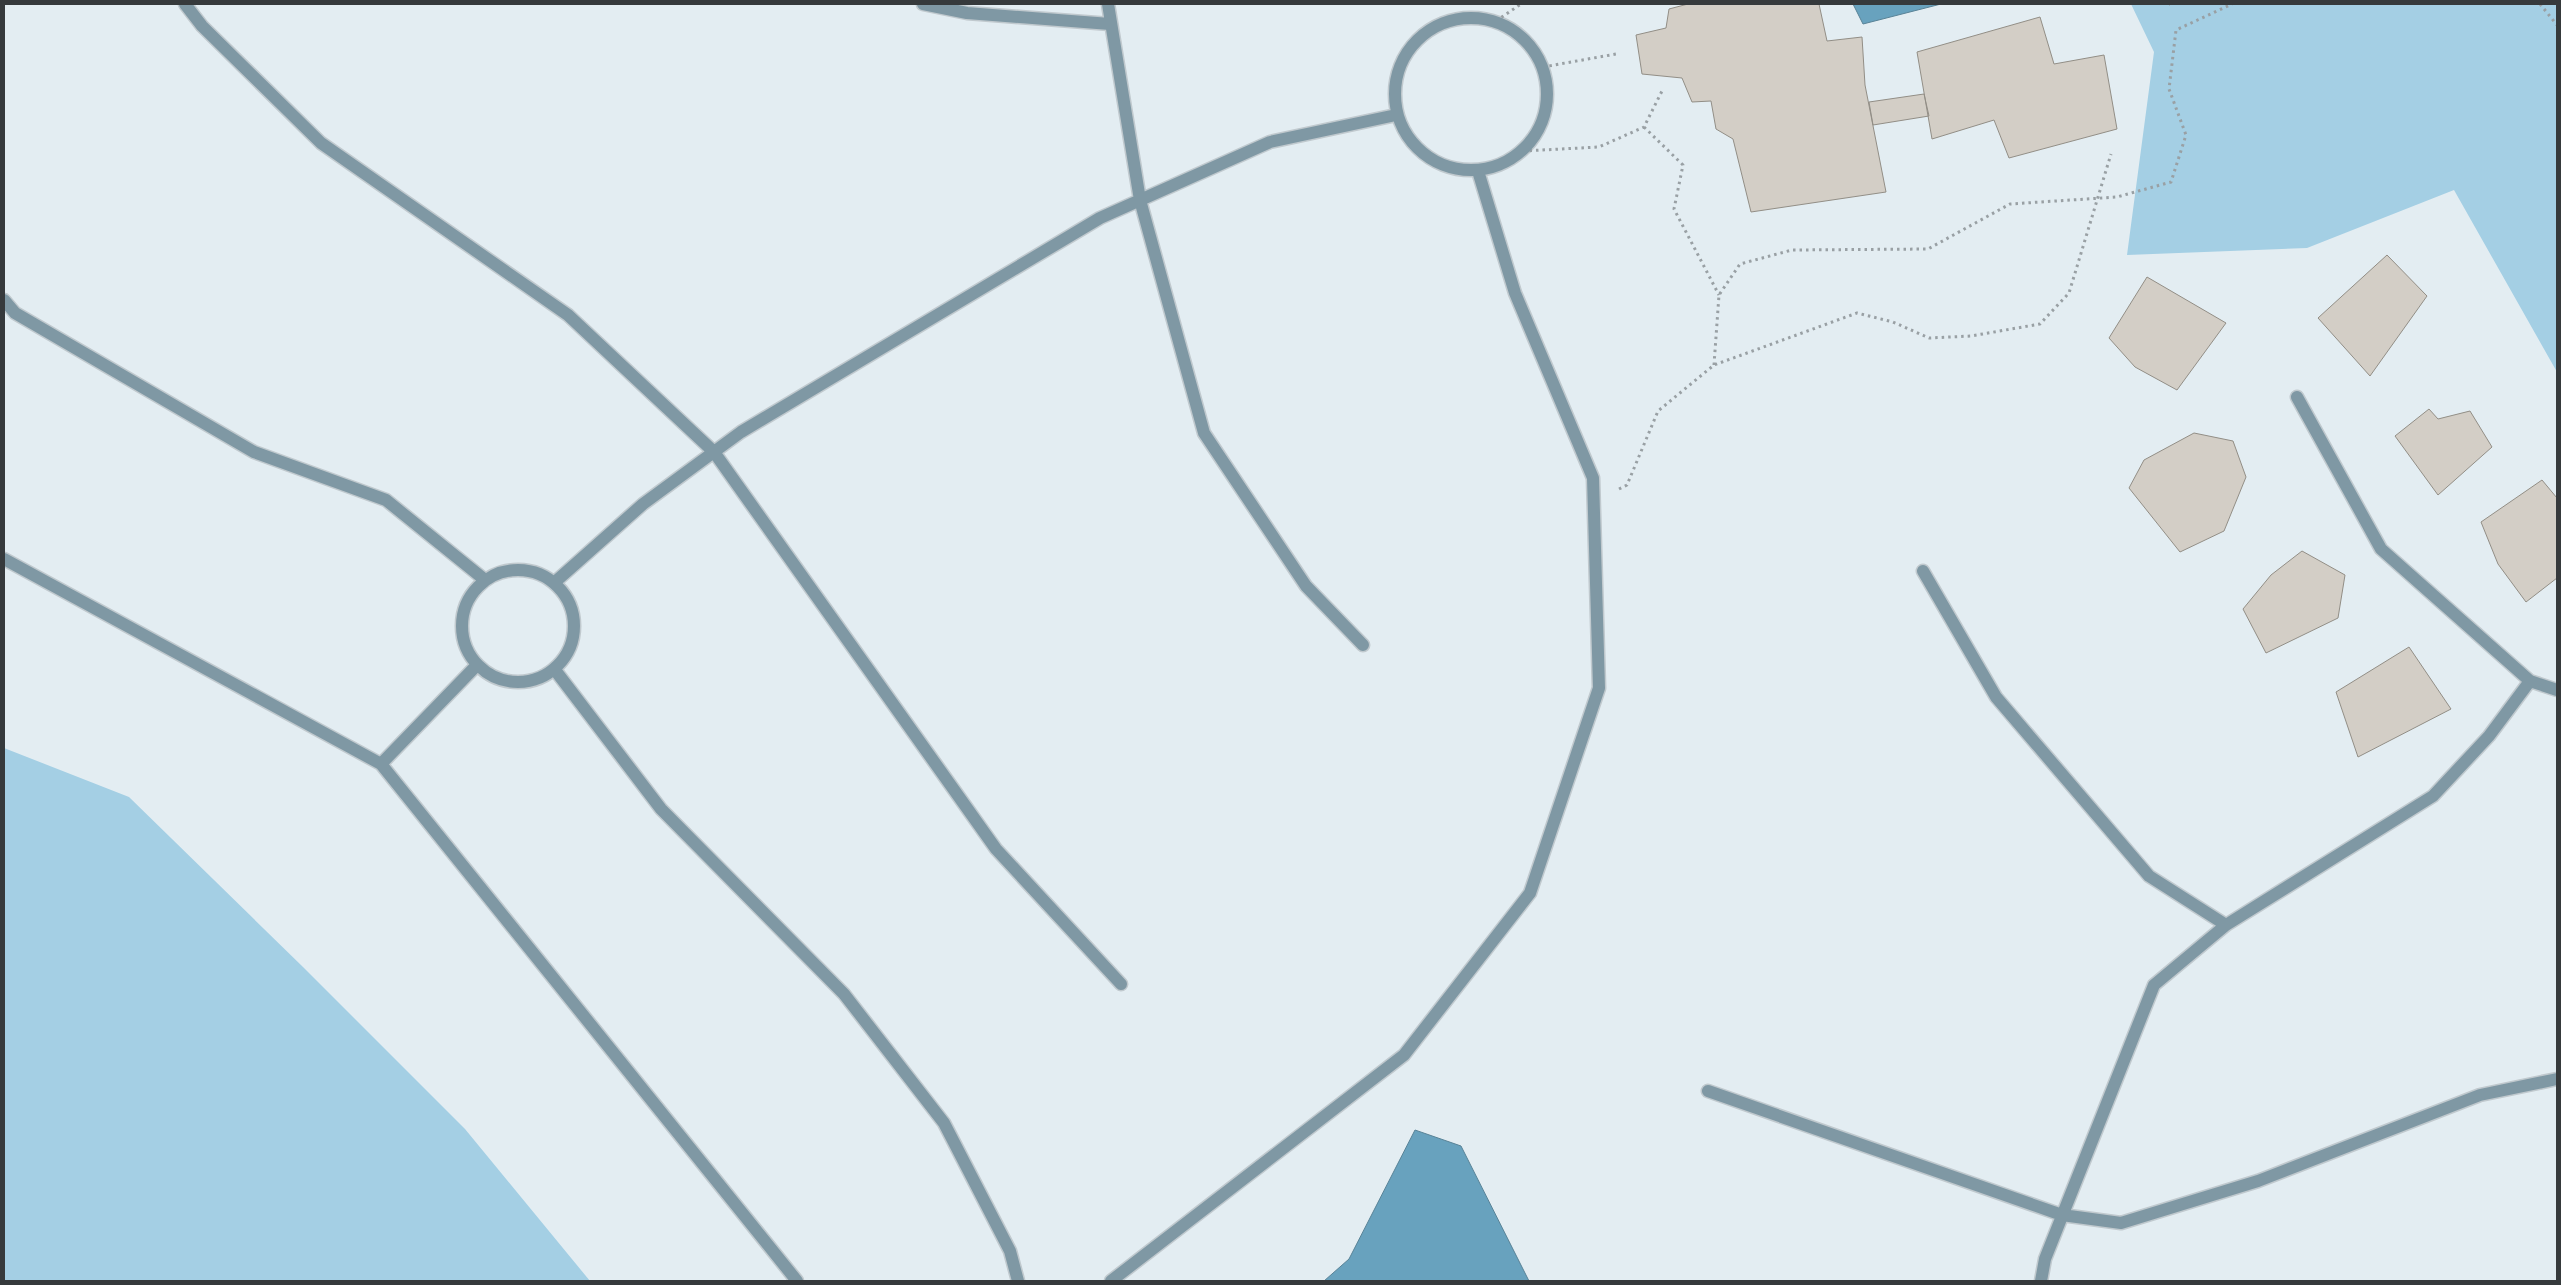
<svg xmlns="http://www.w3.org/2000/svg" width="2561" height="1285" viewBox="0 0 2561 1285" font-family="'PT Sans Narrow',sans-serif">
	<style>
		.green { fill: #a4cfe4 }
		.water { fill: #68a2be; stroke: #598397 }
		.building { fill: #d3cec6; stroke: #928e86 }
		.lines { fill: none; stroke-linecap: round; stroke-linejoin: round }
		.minor-casing { stroke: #c0c9ce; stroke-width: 15 }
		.path { stroke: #99a0a4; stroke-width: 3; stroke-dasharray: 2.5 4; stroke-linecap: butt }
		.minor { stroke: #7f98a4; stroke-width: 12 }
	</style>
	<rect width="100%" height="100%" fill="#e3edf2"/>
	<path class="green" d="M 2131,4 L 2557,4 L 2557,372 L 2454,190 L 2307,248 L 2127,255 L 2154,52 Z
		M 4,748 L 129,797 L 303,967 L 465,1129 L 590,1281 L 4,1281 Z"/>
	<path class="water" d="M 1853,4 L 1941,4 L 1863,24 Z
		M 1415,1130 L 1461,1146 L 1529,1281 L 1324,1281 L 1349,1259 Z"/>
	<path class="building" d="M 1688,4 L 1819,4 L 1827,41 L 1862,37 L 1865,85 L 1886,192 L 1751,212 L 1733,139 L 1716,129 L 1711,101 L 1692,102 L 1682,78 L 1642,74 L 1636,35 L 1666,28 L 1669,9 Z
		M 2040,17 L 2054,64 L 2104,55 L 2117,129 L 2009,158 L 1994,120 L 1932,139 L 1917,52 Z
		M 1924,94 L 1929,116 L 1873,125 L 1869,102 Z
		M 2387,255 L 2427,296 L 2370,376 L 2318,318 Z
		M 2147,277 L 2226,323 L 2177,390 L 2135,367 L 2109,338 Z
		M 2429,409 L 2438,419 L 2470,411 L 2492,447 L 2438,495 L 2395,436 Z
		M 2194,433 L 2233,441 L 2246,477 L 2224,531 L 2180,552 L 2129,488 L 2144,460 Z
		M 2542,480 L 2557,498 L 2557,578 L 2526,602 L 2498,564 L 2481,522 Z
		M 2302,551 L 2345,575 L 2338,618 L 2266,653 L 2243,609 L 2271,575 Z
		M 2409,647 L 2451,709 L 2358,757 L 2336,692 Z"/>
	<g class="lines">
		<g class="minor-casing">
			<path id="minor" d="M 185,4 L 202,26 L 321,143 L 568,315 L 714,452 L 996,849 L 1121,984
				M 923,4 L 967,13 L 1110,24
				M 1108,4 L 1140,200 L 1204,433 L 1306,586 L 1363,645
				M1395 94a76 76 0 1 1 152 0a76 76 0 1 1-152 0Z
				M 4,300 L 15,313 L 254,452 L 386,500 L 485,580
				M 2297,397 L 2381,549 L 2530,681 L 2557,690
				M 4,559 L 381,764 L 797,1281
				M462 626a56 56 0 1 1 112 0a56 56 0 1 1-112 0Z
				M 1923,571 L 1996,697 L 2149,876 L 2226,925
				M 555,582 L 643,504 L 741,432 L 1100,218 L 1270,142 L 1396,115
				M 555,670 L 661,809 L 844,994 L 944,1123 L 1010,1251 L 1018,1281
				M 381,764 L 477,665
				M 1708,1091 L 2062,1215 L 2121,1223 L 2258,1181 L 2480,1095 L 2557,1079
				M 1111,1281 L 1404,1055 L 1530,893 L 1599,688 L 1593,478 L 1515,293 L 1478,171
				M 2041,1281 L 2045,1259 L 2154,985 L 2226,925 L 2433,796 L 2489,736 L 2530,681"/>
		</g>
		<path class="path" d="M 2169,4 L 2170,4
			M 2540,4 L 2557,25
			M 1496,21 L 1521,4
			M 1543,67 L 1616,54
			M 1644,127 L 1683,165 L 1674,209 L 1719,295
			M 1523,151 L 1599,147 L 1644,127 L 1663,89
			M 1714,365 L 1719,295 L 1740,264 L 1792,250 L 1928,249 L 2010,204 L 2117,197 L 2171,182 L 2186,135 L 2169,89 L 2176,30 L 2232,4
			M 1619,489 L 1627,485 L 1658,411 L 1714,365 L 1857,313 L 1893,322 L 1929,338 L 1971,336 L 2040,324 L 2069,293 L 2111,154"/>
		<use href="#minor" class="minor"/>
	</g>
	<rect width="2561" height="1285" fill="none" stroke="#363a3c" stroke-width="10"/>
</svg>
